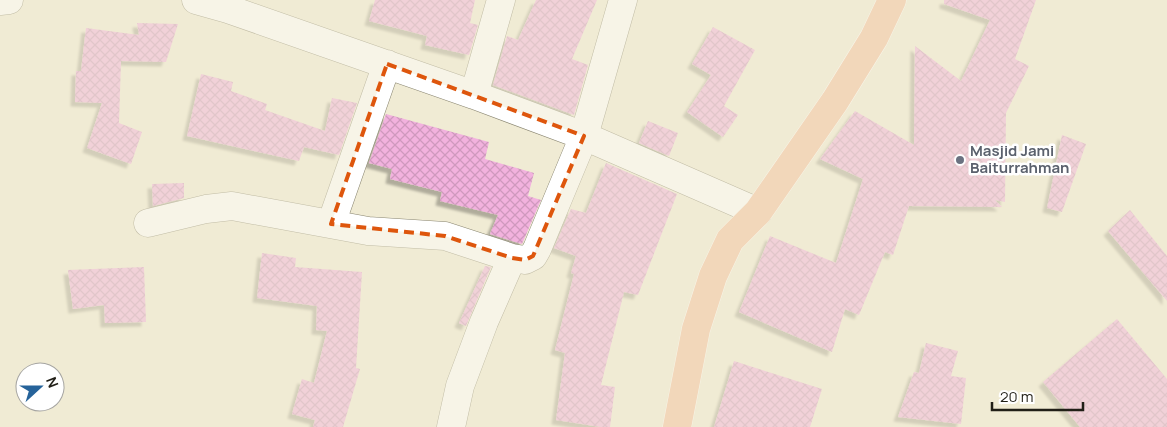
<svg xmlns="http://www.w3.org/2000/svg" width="1167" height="427" viewBox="0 0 1167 427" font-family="Manrope,sans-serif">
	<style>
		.building { fill: url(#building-cross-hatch); filter: url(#shadow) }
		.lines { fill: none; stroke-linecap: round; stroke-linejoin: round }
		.street-casing { stroke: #898570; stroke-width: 29 }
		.primary-casing { stroke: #fff; stroke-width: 29 }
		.street { stroke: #fff; stroke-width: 28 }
		.primary { stroke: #f4be9c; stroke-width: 28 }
		.marked { fill: none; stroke: #de560d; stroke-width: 4; stroke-dasharray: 10 6; stroke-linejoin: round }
		.worship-dot { fill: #6b7280; stroke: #fff; stroke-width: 2 }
		.labels { text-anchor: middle; stroke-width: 5; stroke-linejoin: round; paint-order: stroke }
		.worship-label { font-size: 15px; font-weight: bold; fill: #5b616d; stroke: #fff; text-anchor: start }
	</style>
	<defs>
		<pattern id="building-cross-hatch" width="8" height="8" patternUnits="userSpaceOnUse" patternTransform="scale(1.25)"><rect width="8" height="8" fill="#f2b2de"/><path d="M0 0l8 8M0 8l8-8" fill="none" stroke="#cf99be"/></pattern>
		<filter id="shadow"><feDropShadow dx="-4.5" dy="4.5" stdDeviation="1" flood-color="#0004"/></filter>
	</defs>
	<rect width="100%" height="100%" fill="#f0ebd4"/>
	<path class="building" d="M 375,0 L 475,0 L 470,23 L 478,25 L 469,55 L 425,45 L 427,36 L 369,21 Z
		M 536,0 L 597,0 L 572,59 L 588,65 L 574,115 L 493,85 L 507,36 L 518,40 Z
		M 944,0 L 1036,0 L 1015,59 L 1029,66 L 1006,113 L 1005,202 L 995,200 L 1002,207 L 909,206 L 893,255 L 885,252 L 859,315 L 845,309 L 832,352 L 739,312 L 770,236 L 836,263 L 863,179 L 820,159 L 855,111 L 914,145 L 915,46 L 961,81 L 990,20 L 944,4 Z
		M 137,23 L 178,24 L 166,62 L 121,61 L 119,123 L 142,132 L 131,164 L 87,148 L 102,103 L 75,102 L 76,71 L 81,71 L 86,28 L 139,35 Z
		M 713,27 L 755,50 L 724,106 L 738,115 L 723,137 L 687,112 L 711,75 L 692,64 Z
		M 201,74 L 233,82 L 231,91 L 267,104 L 265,110 L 325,131 L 332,98 L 357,103 L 339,155 L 304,147 L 299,161 L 187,136 Z
		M 386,114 L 489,142 L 485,159 L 534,173 L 528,196 L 541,200 L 522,244 L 490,234 L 498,215 L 440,201 L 442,192 L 390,179 L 392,169 L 369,163 Z
		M 648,121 L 678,133 L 669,156 L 639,143 Z
		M 1062,135 L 1086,144 L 1062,212 L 1047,208 Z
		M 606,163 L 677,194 L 638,295 L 624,292 L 601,385 L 615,387 L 610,427 L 601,427 L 556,420 L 565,353 L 555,350 L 574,274 L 571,273 L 576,256 L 554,248 L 571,209 L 586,213 Z
		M 184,183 L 184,198 L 153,206 L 152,184 Z
		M 1130,210 L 1167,256 L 1167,301 L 1108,231 Z
		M 262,253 L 296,258 L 295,267 L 362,272 L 356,368 L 360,369 L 343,427 L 313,427 L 315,420 L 292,414 L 302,379 L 314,383 L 327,331 L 316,330 L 317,306 L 257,298 Z
		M 485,266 L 491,267 L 466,326 L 459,323 Z
		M 144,267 L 146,322 L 105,323 L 104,305 L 73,309 L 68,270 Z
		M 1117,319 L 1167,379 L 1167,427 L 1080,427 L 1043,382 Z
		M 926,343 L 958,351 L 951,376 L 966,378 L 961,424 L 898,417 L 914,372 L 919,373 Z
		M 734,361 L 822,389 L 810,427 L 714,427 Z"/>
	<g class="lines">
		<g class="street-casing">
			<path id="street" d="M 196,0 L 228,9 L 474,95
				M 501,0 L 474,95 L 584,136 L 758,212
				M 0,1 L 9,0
				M 148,223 L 206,209 L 232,206 L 368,231 L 445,236 L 512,258 L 525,260 L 533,256 L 537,249 L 584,136 L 623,0
				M 331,224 L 387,64
				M 451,427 L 460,386 L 484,322 L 512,258"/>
		</g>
		<g class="primary-casing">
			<path id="primary" d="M 677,427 L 696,329 L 713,276 L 730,240 L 758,212 L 835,101 L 874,38 L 892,0"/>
		</g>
		<use href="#street" class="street"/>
		<use href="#primary" class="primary"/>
	</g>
	<path d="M0 0H1167V427H0ZM 387,64 L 584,136 L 533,256 L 525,260 L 512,258 L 445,236 L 331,224 Z" fill="#f0ebd4" fill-opacity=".55" fill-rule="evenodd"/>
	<path class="marked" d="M 387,64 L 584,136 L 533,256 L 525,260 L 512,258 L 445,236 L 331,224 Z"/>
	<circle class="worship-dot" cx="960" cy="160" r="5"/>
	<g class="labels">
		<g class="worship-label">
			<text x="970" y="156">Masjid Jami<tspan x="970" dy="17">Baiturrahman</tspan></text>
		</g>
	</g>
	<g transform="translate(40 387) rotate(69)"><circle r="24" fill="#ffffff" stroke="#a6a5a2"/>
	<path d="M0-4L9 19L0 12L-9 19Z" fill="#26639a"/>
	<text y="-8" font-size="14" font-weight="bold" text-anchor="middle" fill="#211f17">N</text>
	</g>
	<path d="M992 402v8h91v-8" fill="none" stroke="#211f17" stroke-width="2.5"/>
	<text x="1000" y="402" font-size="15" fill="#211f17" stroke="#ffffff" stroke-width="4" paint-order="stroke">20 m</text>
</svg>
